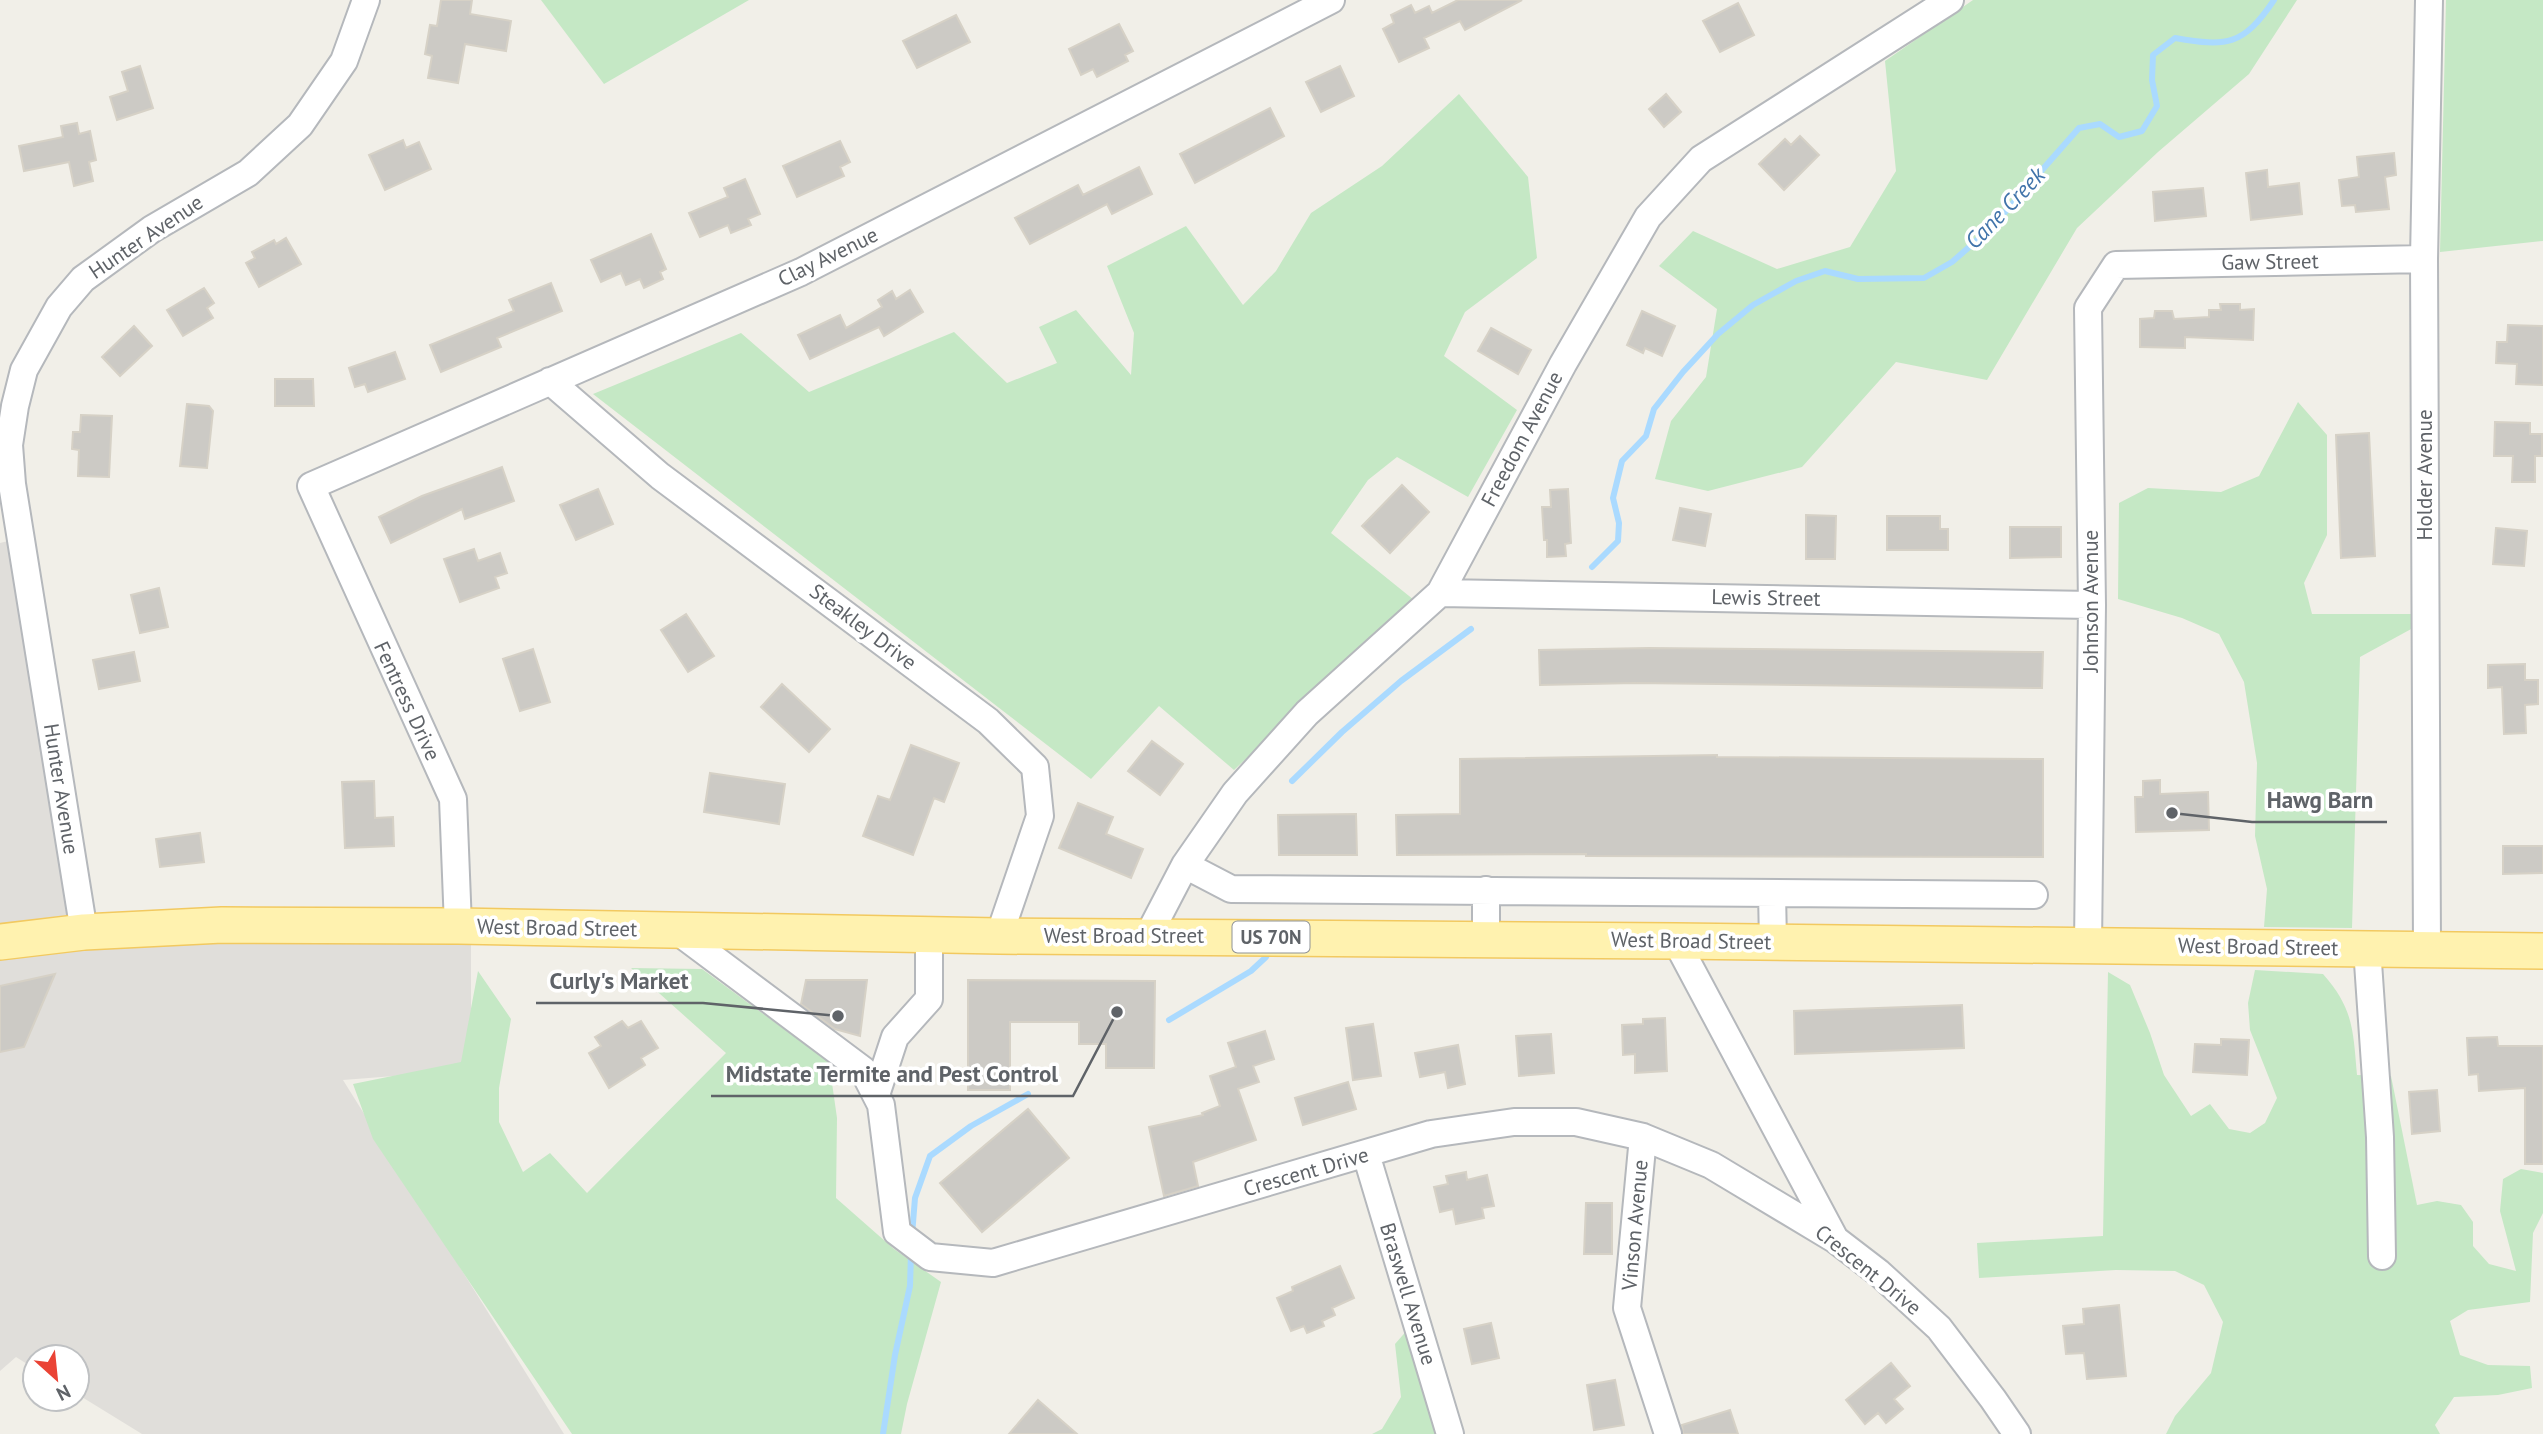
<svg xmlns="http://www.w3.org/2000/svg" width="2543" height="1434" viewBox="0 0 2543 1434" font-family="'PT Sans',sans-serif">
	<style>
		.industrial { fill: #e0deda }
		.green { fill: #c5e8c5 }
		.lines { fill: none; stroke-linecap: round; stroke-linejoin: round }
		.stream { stroke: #aadaff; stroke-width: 6 }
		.building { fill: #cccac5; stroke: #d6d1c6; stroke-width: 2 }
		.minor-casing { stroke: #b5b8bc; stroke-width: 30 }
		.major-casing { stroke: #f2c960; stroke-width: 38 }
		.minor { stroke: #fff; stroke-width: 26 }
		.major { stroke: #fff2af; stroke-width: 35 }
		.labels { text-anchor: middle; stroke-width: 7; stroke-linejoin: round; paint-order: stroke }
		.shield { fill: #fff; stroke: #8f9295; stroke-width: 2 }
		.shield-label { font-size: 19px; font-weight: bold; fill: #5f6368 }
		.street-label { font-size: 21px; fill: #5f6368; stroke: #fff }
		.water-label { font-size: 23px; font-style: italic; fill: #4174aa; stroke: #fff }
		.leader { fill: none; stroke: #5f6368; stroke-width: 2.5 }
		.callout-dot { fill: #5f6368; stroke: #fff; stroke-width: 2.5 }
		.callout-label { font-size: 23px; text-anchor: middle; font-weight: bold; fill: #5f6368; stroke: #fff; stroke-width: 7; stroke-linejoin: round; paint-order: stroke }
	</style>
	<rect width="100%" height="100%" fill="#f1efe8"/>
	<path class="industrial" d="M 8,541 L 76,949 L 249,942 L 471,944 L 471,1070 L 343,1080 L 564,1434 L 142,1434 L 77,1394 L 77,1357 L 35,1357 L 35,1369 L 16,1357 L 0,1371 L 0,543 Z"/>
	<path class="green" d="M 541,0 L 749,0 L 604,84 Z
		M 1973,0 L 2297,0 L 2249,74 L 2158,152 L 2077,228 L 1987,380 L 1896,362 L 1802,467 L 1708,491 L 1655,479 L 1671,421 L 1706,377 L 1717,309 L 1659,266 L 1693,231 L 1777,269 L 1850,247 L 1896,171 L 1885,61 Z
		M 2446,0 L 2543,0 L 2543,241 L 2440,252 Z
		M 1459,94 L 1528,177 L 1537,258 L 1465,312 L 1444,356 L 1517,410 L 1468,497 L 1397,457 L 1368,480 L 1331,533 L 1414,600 L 1234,770 L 1159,706 L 1091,779 L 593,394 L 741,333 L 809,392 L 954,332 L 1007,383 L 1057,363 L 1039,327 L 1076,310 L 1131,375 L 1134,333 L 1107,266 L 1186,226 L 1243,305 L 1276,271 L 1311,213 L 1382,166 Z
		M 2298,402 L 2327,435 L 2327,535 L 2304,583 L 2312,614 L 2413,614 L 2413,628 L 2360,657 L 2352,928 L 2264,927 L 2267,889 L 2255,836 L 2257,763 L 2244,682 L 2219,634 L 2182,618 L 2118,599 L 2119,503 L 2148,488 L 2221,492 L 2259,476 Z
		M 631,968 L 702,969 L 829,1062 L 837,1118 L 836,1198 L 894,1249 L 941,1282 L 907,1404 L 901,1434 L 572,1434 L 373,1139 L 353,1084 L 461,1062 L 478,971 L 511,1019 L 499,1088 L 499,1122 L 523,1172 L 550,1153 L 587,1193 L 726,1053 Z
		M 2255,970 L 2323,974 C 2354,1009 2353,1031 2357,1075 L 2391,1076 L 2417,1205 L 2437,1201 L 2461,1205 L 2473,1222 L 2473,1246 L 2489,1264 L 2516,1271 L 2500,1211 L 2503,1179 L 2521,1169 L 2543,1173 L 2543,1213 L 2533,1233 L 2530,1302 L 2468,1310 L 2450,1321 L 2460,1355 L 2488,1365 L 2530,1366 L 2532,1388 L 2498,1395 L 2454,1397 L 2435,1425 L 2440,1434 L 2166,1434 L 2175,1416 L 2211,1373 L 2223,1322 L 2204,1285 L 2175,1271 L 2116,1270 L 1979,1278 L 1977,1243 L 2103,1236 L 2108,972 L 2130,985 L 2150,1033 L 2164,1075 L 2191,1116 L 2210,1104 L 2229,1129 L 2250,1133 L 2265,1123 L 2277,1098 L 2250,1030 L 2248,1003 Z
		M 1409,1328 L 1442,1434 L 1372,1434 L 1382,1429 L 1401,1397 L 1395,1344 Z"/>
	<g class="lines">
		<path class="stream" d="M 1592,567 L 1618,541 L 1619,523 L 1613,498 L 1622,461 L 1646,436 L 1654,409 L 1683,372 L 1718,334 L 1753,305 L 1796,281 L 1825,271 L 1858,279 L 1924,278 L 1952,262 L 1991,228 L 2079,128 L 2100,124 L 2119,137 L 2142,131 L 2157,106 L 2152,80 L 2153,55 L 2175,38 C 2227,47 2243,46 2274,0
			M 1292,781 L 1342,732 L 1401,681 L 1471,629
			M 1169,1020 L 1251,971 L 1266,957
			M 912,1235 L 915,1198 L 930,1156 L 971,1126 L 1028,1094
			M 883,1434 L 895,1355 L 910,1286 L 911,1253"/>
	</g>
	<path class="building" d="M 441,0 L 472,0 L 470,14 L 511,21 L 506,51 L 465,44 L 458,83 L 428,78 L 432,56 L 425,54 L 430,25 L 437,26 Z
		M 1458,0 L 1522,0 L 1465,30 L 1460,21 L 1424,38 L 1429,48 L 1399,62 L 1383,29 L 1394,23 L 1391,15 L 1411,5 L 1415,13 L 1429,6 L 1432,13 Z
		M 1738,3 L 1754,35 L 1720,52 L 1703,21 Z
		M 956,15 L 970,42 L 917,68 L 903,41 Z
		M 1119,24 L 1133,51 L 1125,55 L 1128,61 L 1097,77 L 1093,69 L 1081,75 L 1069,49 Z
		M 140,66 L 153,108 L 117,120 L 110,97 L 128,91 L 122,72 Z
		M 1340,66 L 1354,96 L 1321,112 L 1306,82 Z
		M 1666,94 L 1681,112 L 1664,127 L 1649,109 Z
		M 1270,108 L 1284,136 L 1195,183 L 1180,154 Z
		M 77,123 L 79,134 L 90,131 L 96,160 L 89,162 L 93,181 L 74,186 L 69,162 L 24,171 L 19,146 L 63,137 L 61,126 Z
		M 1800,136 L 1819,155 L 1784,190 L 1759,164 L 1785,139 L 1791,145 Z
		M 403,140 L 406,148 L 419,142 L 431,169 L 385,190 L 369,155 Z
		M 840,141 L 850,162 L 840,167 L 844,176 L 797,197 L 783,166 Z
		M 2394,153 L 2396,175 L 2385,177 L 2389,209 L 2356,212 L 2355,205 L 2342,206 L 2339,180 L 2359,177 L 2357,157 Z
		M 1139,167 L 1152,194 L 1112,214 L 1107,204 L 1030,244 L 1015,218 L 1078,185 L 1083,195 Z
		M 2267,170 L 2268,187 L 2299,183 L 2302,214 L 2251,220 L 2246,173 Z
		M 745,179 L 760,214 L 748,219 L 751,225 L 731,233 L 728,225 L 700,237 L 689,213 L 728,197 L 724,188 Z
		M 2203,188 L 2206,216 L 2155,221 L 2153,192 Z
		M 651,234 L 666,269 L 660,272 L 663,279 L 644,288 L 640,279 L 626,285 L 621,273 L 601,282 L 591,260 Z
		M 286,238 L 301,264 L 259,287 L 246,263 L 255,258 L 252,252 L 274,240 L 276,244 Z
		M 551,283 L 562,311 L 497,338 L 501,347 L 441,372 L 430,345 L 514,311 L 509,300 Z
		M 204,288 L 214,303 L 207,308 L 213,318 L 183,336 L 167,310 Z
		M 910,290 L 923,312 L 884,336 L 879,327 L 810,359 L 798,335 L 840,315 L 846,328 L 882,307 L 878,300 L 892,291 L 896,299 Z
		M 2220,304 L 2240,304 L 2240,310 L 2254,309 L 2253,340 L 2185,337 L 2185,348 L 2140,347 L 2140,319 L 2154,318 L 2155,311 L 2172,311 L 2174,319 L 2209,317 L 2209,310 L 2221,310 Z
		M 1642,311 L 1675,326 L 1662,356 L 1645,348 L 1643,353 L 1627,345 Z
		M 2508,325 L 2543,326 L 2543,385 L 2516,384 L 2517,364 L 2496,363 L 2497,342 L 2507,342 Z
		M 134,326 L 152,346 L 120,376 L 102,357 Z
		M 1491,328 L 1531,350 L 1518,374 L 1478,351 Z
		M 395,352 L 405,379 L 368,392 L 365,384 L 355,387 L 349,368 Z
		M 275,379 L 313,379 L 314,406 L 275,406 Z
		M 187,404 L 209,406 L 213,411 L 207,468 L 180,466 Z
		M 81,415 L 112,416 L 109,477 L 78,476 L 79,450 L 72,449 L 73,432 L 80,432 Z
		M 2495,422 L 2530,423 L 2530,434 L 2542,434 L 2542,456 L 2535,456 L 2535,482 L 2512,482 L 2513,456 L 2494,456 Z
		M 2369,433 L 2375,556 L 2341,558 L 2336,435 Z
		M 502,467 L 514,501 L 465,519 L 462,509 L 391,543 L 379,517 L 422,496 Z
		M 1402,485 L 1429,512 L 1390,553 L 1362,526 Z
		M 598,489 L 613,524 L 576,540 L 560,505 Z
		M 1568,489 L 1571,543 L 1565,544 L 1566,556 L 1547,557 L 1547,540 L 1544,540 L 1542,507 L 1551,507 L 1550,490 Z
		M 1680,508 L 1711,514 L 1705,546 L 1673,540 Z
		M 1806,515 L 1836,516 L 1835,559 L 1806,559 Z
		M 1887,516 L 1940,516 L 1940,529 L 1948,529 L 1948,550 L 1887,550 Z
		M 2010,527 L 2061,527 L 2061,557 L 2010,558 Z
		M 2496,528 L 2527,531 L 2524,566 L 2493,564 Z
		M 474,549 L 478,561 L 500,553 L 507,573 L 495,577 L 499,588 L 460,602 L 444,559 Z
		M 159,588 L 168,627 L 140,633 L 131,595 Z
		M 686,614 L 714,656 L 688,672 L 661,630 Z
		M 1649,648 L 2043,652 L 2042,688 L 1635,683 L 1540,685 L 1539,650 Z
		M 533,649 L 550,702 L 520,711 L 503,659 Z
		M 134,652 L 140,681 L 99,689 L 93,660 Z
		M 2525,664 L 2525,680 L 2538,680 L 2538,704 L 2525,705 L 2526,733 L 2504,734 L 2502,687 L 2488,688 L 2488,665 Z
		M 782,684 L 830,729 L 809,752 L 761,707 Z
		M 1152,741 L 1183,764 L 1160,795 L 1128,771 Z
		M 911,745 L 959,763 L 944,802 L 934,798 L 913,855 L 863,836 L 878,796 L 890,800 Z
		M 1717,755 L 1717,757 L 2043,759 L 2043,857 L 1586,856 L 1586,854 L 1397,855 L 1396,815 L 1460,814 L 1460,759 Z
		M 710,773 L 785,784 L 779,824 L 704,812 Z
		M 2160,780 L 2160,794 L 2208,792 L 2209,830 L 2136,832 L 2135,797 L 2143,797 L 2143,781 Z
		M 374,781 L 375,818 L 393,817 L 394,846 L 345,848 L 342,782 Z
		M 1078,803 L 1113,817 L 1106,834 L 1143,849 L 1131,878 L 1059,848 Z
		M 1356,814 L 1357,855 L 1279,855 L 1278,815 Z
		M 200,833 L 204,862 L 160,867 L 156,839 Z
		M 2503,846 L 2543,846 L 2543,873 L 2503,874 Z
		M 55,974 L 24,1047 L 0,1052 L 0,986 Z
		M 806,980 L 867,980 L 860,1036 L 835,1029 L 801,1004 Z
		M 968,980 L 1155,981 L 1154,1068 L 1106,1068 L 1106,1044 L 1079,1044 L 1079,1022 L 1010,1022 L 1010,1090 L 968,1090 Z
		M 1962,1005 L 1964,1048 L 1795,1054 L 1794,1011 Z
		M 1665,1018 L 1667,1071 L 1635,1073 L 1635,1054 L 1623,1055 L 1622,1025 L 1643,1024 L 1643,1019 Z
		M 622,1021 L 628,1028 L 641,1021 L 658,1048 L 641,1058 L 645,1065 L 609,1088 L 589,1053 L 601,1046 L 595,1037 Z
		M 1373,1024 L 1381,1076 L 1353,1080 L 1346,1028 Z
		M 1265,1031 L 1274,1059 L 1253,1066 L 1259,1082 L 1238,1089 L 1256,1140 L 1193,1162 L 1198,1186 L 1164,1196 L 1149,1127 L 1203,1115 L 1202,1113 L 1220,1106 L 1210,1076 L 1236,1067 L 1228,1043 Z
		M 1551,1034 L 1554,1073 L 1519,1076 L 1516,1036 Z
		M 2497,1037 L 2498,1046 L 2543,1046 L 2543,1164 L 2525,1164 L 2525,1088 L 2479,1091 L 2478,1074 L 2469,1075 L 2467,1038 Z
		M 2221,1039 L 2249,1040 L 2247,1075 L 2193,1072 L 2195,1044 L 2221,1045 Z
		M 1458,1045 L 1465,1084 L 1448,1088 L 1445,1072 L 1420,1077 L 1415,1053 Z
		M 1348,1082 L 1356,1109 L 1303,1125 L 1295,1098 Z
		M 2437,1090 L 2440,1131 L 2412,1134 L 2409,1092 Z
		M 1028,1109 L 1069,1158 L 982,1232 L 940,1183 Z
		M 1466,1172 L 1467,1180 L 1487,1175 L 1494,1206 L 1482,1208 L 1484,1218 L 1456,1224 L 1453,1209 L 1440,1212 L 1434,1187 L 1448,1184 L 1446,1176 Z
		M 1586,1203 L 1612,1203 L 1612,1254 L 1584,1254 Z
		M 1340,1266 L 1354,1298 L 1332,1308 L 1335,1315 L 1322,1321 L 1324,1326 L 1307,1333 L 1304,1326 L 1291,1331 L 1277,1298 L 1293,1291 L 1292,1287 Z
		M 2119,1305 L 2126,1376 L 2087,1379 L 2084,1353 L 2066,1354 L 2063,1326 L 2084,1324 L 2083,1309 Z
		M 1491,1323 L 1499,1358 L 1472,1364 L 1464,1329 Z
		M 1891,1363 L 1910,1386 L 1894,1399 L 1903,1409 L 1886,1423 L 1878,1413 L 1865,1424 L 1846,1400 Z
		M 1615,1380 L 1624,1425 L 1594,1430 L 1587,1385 Z
		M 1038,1400 L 1077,1434 L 1009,1434 Z
		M 1730,1410 L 1738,1434 L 1683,1434 L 1682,1425 Z"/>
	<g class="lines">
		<g class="minor-casing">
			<path id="minor" d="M 550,381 L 660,476 L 988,721 L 1035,767 L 1040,816 L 999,936
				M 1440,593 L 2092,605
				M 1185,865 L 1231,889 L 2034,895
				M 1772,893 L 1773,942
				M 458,926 L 453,799 L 311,486 L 801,272 L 1331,0
				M 676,930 L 863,1070 L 881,1105 L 897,1232 L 930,1257 L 993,1263 L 1431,1134 L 1514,1122 L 1576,1122 L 1643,1137 L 1711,1165 L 1836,1240 L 1879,1273 L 1939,1328 L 1993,1399 L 2017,1434
				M 84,932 L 12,484 L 9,445 L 15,406 L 24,370 L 59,307 L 83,279 L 152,229 L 248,173 L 300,125 L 344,61 L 366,0
				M 1148,936 L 1185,865 L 1235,793 L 1307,713 L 1440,593 L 1563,364 L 1648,217 L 1701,159 L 1950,0
				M 1486,940 L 1486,890
				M 1676,941 L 1835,1239
				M 2088,945 L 2092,605 L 2088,308 L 2116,265 L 2424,259
				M 2367,948 L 2380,1137 L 2382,1256
				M 2427,949 L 2424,259 L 2429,0
				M 876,1095 L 895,1037 L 929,999 L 929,935
				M 1643,1137 L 1627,1308 L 1668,1434
				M 1366,1154 L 1450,1434"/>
		</g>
		<g class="major-casing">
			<path id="major" d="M 0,942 L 84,932 L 222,925 L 458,926 L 999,936 L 1676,941 L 2543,951"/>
		</g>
		<use href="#minor" class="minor"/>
		<use href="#major" class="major"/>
	</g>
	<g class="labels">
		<rect class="shield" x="1232.5" y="921.5" width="77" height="31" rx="5"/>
		<g class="shield-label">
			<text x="1271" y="944">US 70N</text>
		</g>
		<g class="street-label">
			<text transform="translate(146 237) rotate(-34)" y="7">Hunter Avenue</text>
			<text transform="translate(828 257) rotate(-26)" y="7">Clay Avenue</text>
			<text transform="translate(2270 262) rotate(-1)" y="7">Gaw Street</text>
			<text transform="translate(1522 439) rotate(-62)" y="7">Freedom Avenue</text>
			<text transform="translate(2425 475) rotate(-90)" y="7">Holder Avenue</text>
			<text transform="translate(1766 598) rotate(1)" y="7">Lewis Street</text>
			<text transform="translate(2091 601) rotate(-90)" y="7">Johnson Avenue</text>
			<text transform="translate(863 627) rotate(37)" y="7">Steakley Drive</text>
			<text transform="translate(407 701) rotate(65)" y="7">Fentress Drive</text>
			<text transform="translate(61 789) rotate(81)" y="7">Hunter Avenue</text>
			<text transform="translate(557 928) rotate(1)" y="7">West Broad Street</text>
			<text x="1124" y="943">West Broad Street</text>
			<text transform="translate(1691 941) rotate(1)" y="7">West Broad Street</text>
			<text transform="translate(2258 947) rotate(1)" y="7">West Broad Street</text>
			<text transform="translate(1306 1172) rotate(-16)" y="7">Crescent Drive</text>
			<text transform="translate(1635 1225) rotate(-85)" y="7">Vinson Avenue</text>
			<text transform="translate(1868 1270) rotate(39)" y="7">Crescent Drive</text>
			<text transform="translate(1408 1294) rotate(73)" y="7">Braswell Avenue</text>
		</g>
		<g class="water-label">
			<text transform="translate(2005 208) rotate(-46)" y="8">Cane Creek</text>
		</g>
	</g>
	<path class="leader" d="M2172 813L2252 822H2387M838 1016L703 1003H536M1117 1012L1073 1096H711"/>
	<g class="callout-dot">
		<circle cx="2172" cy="813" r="7"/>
		<circle cx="838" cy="1016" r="7"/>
		<circle cx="1117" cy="1012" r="7"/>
	</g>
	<g class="callout-label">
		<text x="2320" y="808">Hawg Barn</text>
		<text x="619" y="989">Curly's Market</text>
		<text x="892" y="1082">Midstate Termite and Pest Control</text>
	</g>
	<g transform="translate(56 1378) rotate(153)"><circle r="33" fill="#ffffff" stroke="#bfc1c3" stroke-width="2"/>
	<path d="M0-5L12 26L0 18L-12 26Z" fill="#ea4335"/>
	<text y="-10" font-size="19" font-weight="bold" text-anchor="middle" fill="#5f6368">N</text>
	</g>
</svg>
